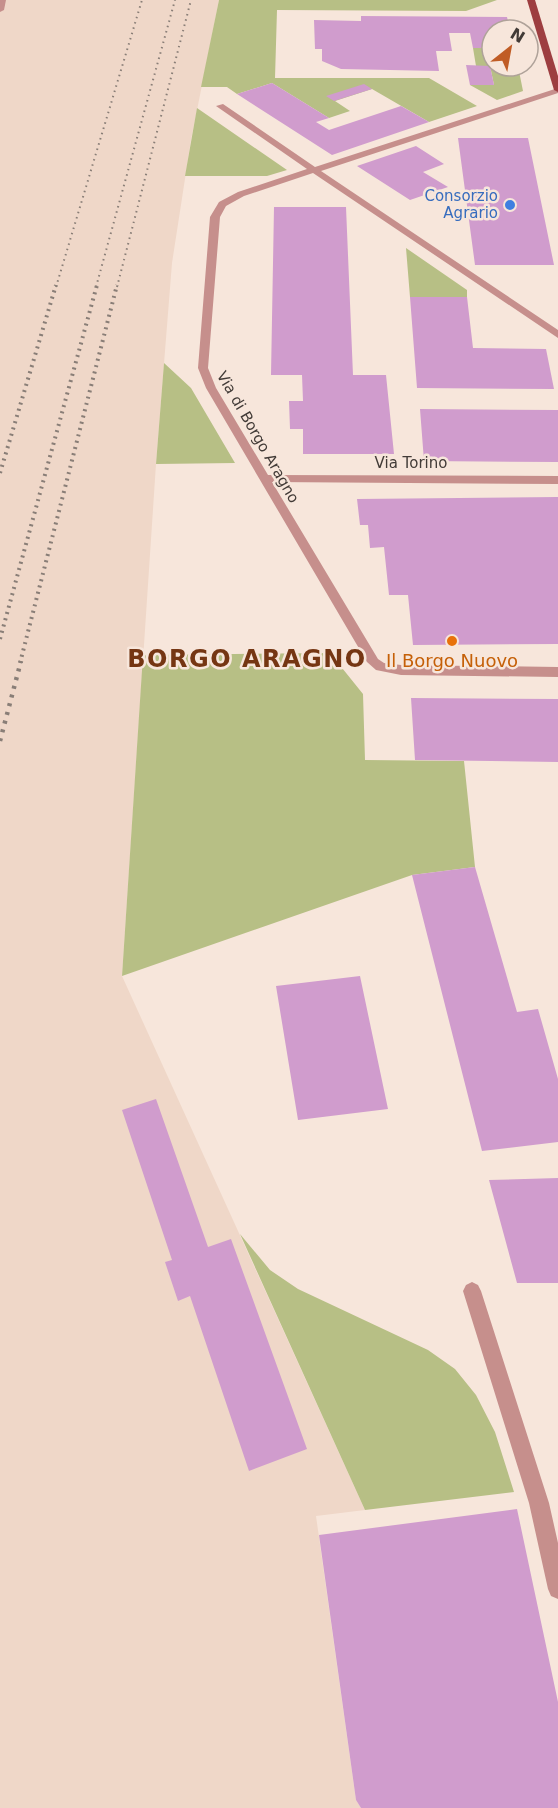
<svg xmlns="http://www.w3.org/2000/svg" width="558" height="1808" viewBox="0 0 558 1808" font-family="'DejaVu Sans',sans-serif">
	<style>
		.built { fill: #efd7c8 }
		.green { fill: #b7bf85 }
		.building { fill: #d09ccd }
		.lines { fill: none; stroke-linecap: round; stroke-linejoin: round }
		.minor { fill: #c68f8c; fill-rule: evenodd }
		.major { fill: #9d3e40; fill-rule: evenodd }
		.rail-far2 { stroke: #897e77; stroke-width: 2; stroke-dasharray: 1.5 4; stroke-linecap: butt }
		.rail-far1 { stroke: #897e77; stroke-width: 4; stroke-dasharray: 2 4.5; stroke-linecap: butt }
		.rail { stroke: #897e77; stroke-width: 4.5; stroke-dasharray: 3 6; stroke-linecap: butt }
		.shop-dot { fill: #3f7fe0; stroke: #f7e6db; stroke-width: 2 }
		.food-dot { fill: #e8710a; stroke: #f7e6db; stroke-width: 2 }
		.labels { text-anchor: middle; stroke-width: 5; stroke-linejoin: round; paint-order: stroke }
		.far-shop-label { font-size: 15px; fill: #366cbe; stroke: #f7e6db; text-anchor: end }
		.far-street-label { font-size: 15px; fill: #423b37; stroke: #f7e6db }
		.food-label { font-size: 18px; fill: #c56008; stroke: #f7e6db }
		.district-label { font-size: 24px; font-weight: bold; letter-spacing: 1.5px; fill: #753613; stroke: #f7e6db }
	</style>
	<rect width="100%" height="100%" fill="#f7e6db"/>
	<path class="built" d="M 0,0 L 219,0 L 191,140 L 172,263 L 156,464 L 122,976 L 365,1510 L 316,1516 L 356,1800 L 361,1808 L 0,1808 Z"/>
	<path class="green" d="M 219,0 L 497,0 L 466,11 L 277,10 L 275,78 L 429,78 L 477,106 L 429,122 L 372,89 L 335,101 L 350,111 L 329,118 L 272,83 L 237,94 L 227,87 L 201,87 Z
		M 473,48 L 492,48 L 492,66 L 518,66 L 523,91 L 497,100 L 470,85 L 494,85 L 490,66 L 476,66 Z
		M 197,108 L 287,170 L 267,176 L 185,176 Z
		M 406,248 L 467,290 L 467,297 L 410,297 Z
		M 164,363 L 191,388 L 235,463 L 156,464 Z
		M 330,653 L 363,694 L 365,760 L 464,761 L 475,867 L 412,875 L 122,976 L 143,655 Z
		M 240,1234 L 270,1270 L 298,1289 L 428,1350 L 455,1369 L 476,1395 L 495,1432 L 514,1492 L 365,1510 Z"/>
	<path class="building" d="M 361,16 L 507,17 L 510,30 L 492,30 L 492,48 L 473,48 L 470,33 L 449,33 L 452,51 L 436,51 L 439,71 L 341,69 L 322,61 L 322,49 L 315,49 L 314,20 L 361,21 Z
		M 466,65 L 490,66 L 494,85 L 470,85 Z
		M 272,83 L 329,118 L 316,122 L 329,130 L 401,106 L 429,122 L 332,155 L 237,94 Z
		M 364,84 L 372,89 L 334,101 L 326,96 Z
		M 458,138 L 528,138 L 554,265 L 475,265 Z
		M 416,146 L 444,164 L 423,172 L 448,187 L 410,200 L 357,166 Z
		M 274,207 L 346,207 L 353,375 L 386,375 L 394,454 L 303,454 L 303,429 L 290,429 L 289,401 L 303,401 L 302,375 L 271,375 Z
		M 410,297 L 467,297 L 473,348 L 546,349 L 554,389 L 417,388 Z
		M 420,409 L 558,410 L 558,462 L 424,461 Z
		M 558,497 L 558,644 L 413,645 L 408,595 L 389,595 L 384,547 L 370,548 L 368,525 L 360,525 L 357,499 Z
		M 411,698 L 558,699 L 558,762 L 415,760 Z
		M 475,867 L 517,1012 L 538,1009 L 558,1079 L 558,1142 L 482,1151 L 412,875 Z
		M 360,976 L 388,1109 L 298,1120 L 276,986 Z
		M 156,1099 L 208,1247 L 231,1239 L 307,1449 L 249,1471 L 190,1296 L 178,1301 L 165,1262 L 172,1260 L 122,1110 Z
		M 558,1178 L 558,1283 L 517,1283 L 489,1180 Z
		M 517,1509 L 558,1702 L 558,1808 L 361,1808 L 356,1800 L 319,1535 Z"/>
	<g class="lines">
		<path class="minor" d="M 0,0 L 6,0 L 4,10 L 0,12 Z
			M 558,88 L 558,93 L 321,171 L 558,330 L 558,338 L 313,173 L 244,196 L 226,206 L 220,217 L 208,368 L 216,388 L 268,475 L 558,476 L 558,484 L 272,482 L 378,659 L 384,663 L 401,665 L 558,667 L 558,677 L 401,675 L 376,670 L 367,662 L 206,388 L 198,368 L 210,217 L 219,202 L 238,192 L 307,169 L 216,106 L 223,104 L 315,167 Z
			M 472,1282 L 478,1285 L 481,1291 L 549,1503 L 558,1543 L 558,1599 L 551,1596 L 548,1589 L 529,1503 L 463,1291 L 466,1285 Z"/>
		<path class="major" d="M 527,0 L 535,0 L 558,76 L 558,92 L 554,90 Z"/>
		<path class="rail-far2" d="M 56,287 L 142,0
			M 96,287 L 175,0
			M 117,287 L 191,0"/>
		<path class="rail-far1" d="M 0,473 L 56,285
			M 0,639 L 97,285
			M 20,663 L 117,285"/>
		<path class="rail" d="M 0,741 L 21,661"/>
	</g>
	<circle class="shop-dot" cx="510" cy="205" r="6"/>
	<circle class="food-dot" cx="452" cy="641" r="6"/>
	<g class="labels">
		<g class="far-shop-label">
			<text x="498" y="201">Consorzio<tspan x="498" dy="17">Agrario</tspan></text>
		</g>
		<g class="far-street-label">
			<text transform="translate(258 437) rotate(60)" y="5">Via di Borgo Aragno</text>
			<text x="411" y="468">Via Torino</text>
		</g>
		<g class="food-label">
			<text x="452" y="667">Il Borgo Nuovo</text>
		</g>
		<g class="district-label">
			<text x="247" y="667">BORGO ARAGNO</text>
		</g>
	</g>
	<g transform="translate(510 48) rotate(31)"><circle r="28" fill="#f7e6db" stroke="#afa299" stroke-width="1.5"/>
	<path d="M0-4.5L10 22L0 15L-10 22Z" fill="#c05c25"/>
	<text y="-9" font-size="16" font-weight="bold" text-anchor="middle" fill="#423b37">N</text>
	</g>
</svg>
